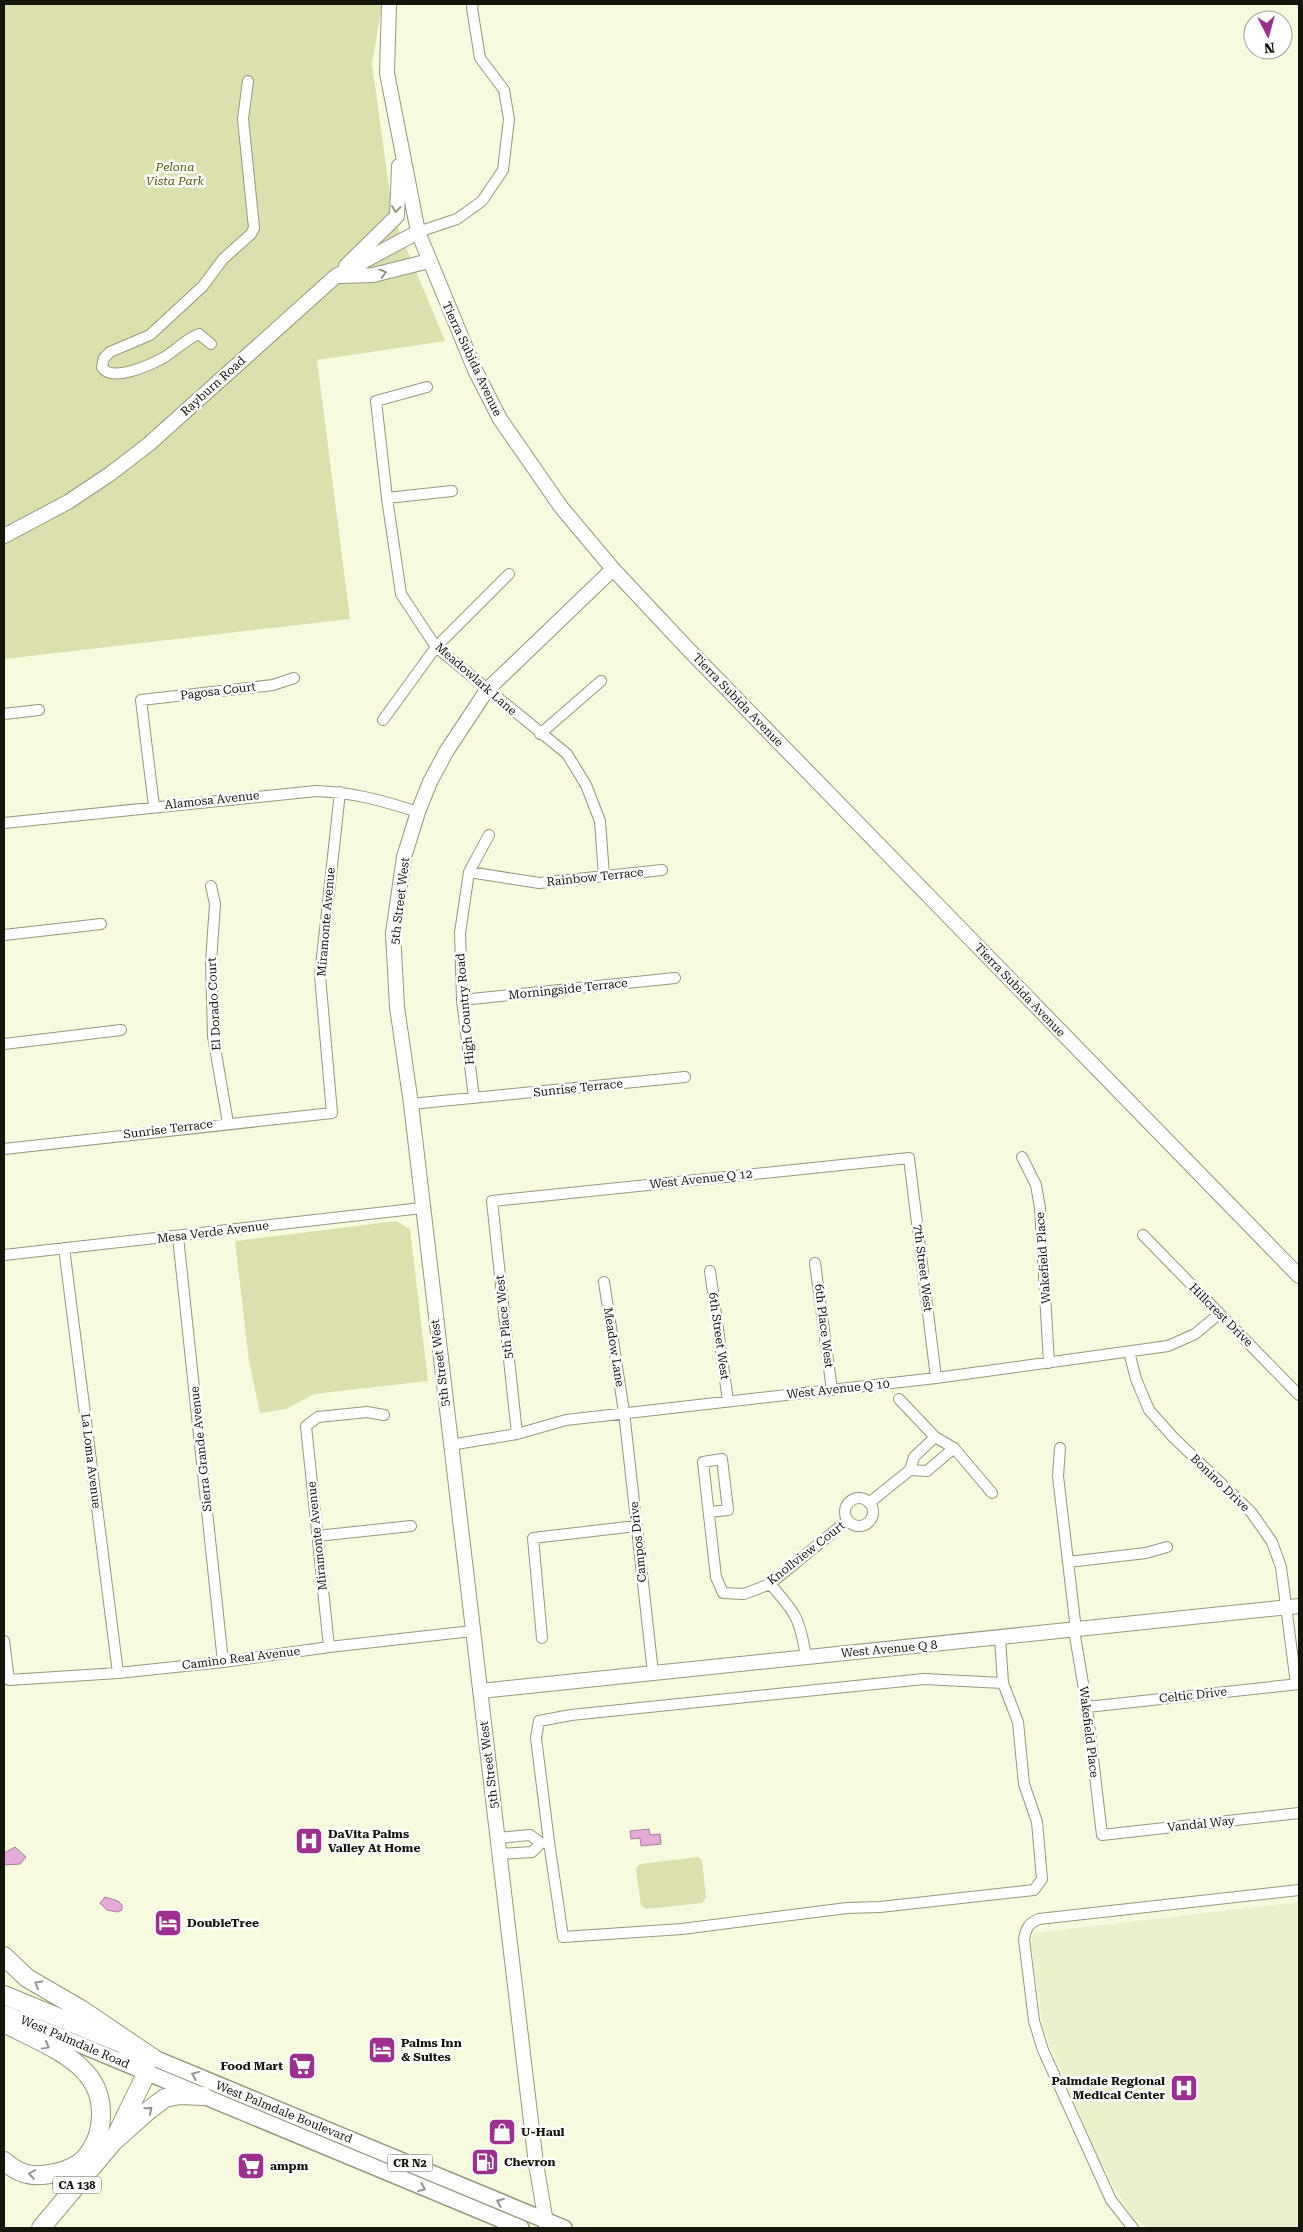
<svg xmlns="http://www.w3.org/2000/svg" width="1303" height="2232" viewBox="0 0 1303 2232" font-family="'Roboto Serif',serif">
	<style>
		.built { fill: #ecf0cc }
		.green { fill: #dbe0ae }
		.water { fill: #e4aad8; stroke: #a67d9a }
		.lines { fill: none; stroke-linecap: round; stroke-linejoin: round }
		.street-casing { stroke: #95987e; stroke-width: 12 }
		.secondary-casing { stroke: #95987e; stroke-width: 16 }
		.primary-casing { stroke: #95987e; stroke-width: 18 }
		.highway-casing { stroke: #95987e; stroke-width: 20 }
		.street { stroke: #fff; stroke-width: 10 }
		.secondary { stroke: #fff; stroke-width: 14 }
		.primary { stroke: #fff; stroke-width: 15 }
		.highway { stroke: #fff; stroke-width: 18 }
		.oneway { stroke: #959691 }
		.labels { text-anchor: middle; stroke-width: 5; stroke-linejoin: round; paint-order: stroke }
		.shield { fill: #fff; stroke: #5a5b54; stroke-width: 1 }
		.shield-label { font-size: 11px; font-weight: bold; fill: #14150b }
		.park-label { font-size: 12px; font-style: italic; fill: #545803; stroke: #fff }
		.street-label { font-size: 12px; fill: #14150b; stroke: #fff }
		.poi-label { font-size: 12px; font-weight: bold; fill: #14150b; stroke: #fff; text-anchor: start }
	</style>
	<rect width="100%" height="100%" fill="#f7fadd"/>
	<path class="built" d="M 1299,1902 L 1299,2228 L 1148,2228 L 1133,2218 L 1115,2189 L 1093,2146 L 1043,2029 L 1031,1941 L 1034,1933 Z"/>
	<path class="green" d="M 4,4 L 382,4 L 372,64 L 393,216 L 445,341 L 317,360 L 350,619 L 4,659 Z
		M 396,1221 L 410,1229 L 428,1381 L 314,1394 L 286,1409 L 260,1413 L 249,1361 L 235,1241 Z
		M 698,1857 L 702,1860 L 706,1898 L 702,1903 L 646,1909 L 641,1905 L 636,1869 L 640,1864 Z"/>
	<path class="water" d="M 649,1829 L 650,1835 L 660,1834 L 661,1844 L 641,1846 L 640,1838 L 631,1839 L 630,1831 Z
		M 15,1847 L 26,1857 L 20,1864 L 4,1865 L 4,1853 Z
		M 105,1897 L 118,1901 L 122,1905 L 122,1910 L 117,1912 L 107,1910 L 100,1903 Z"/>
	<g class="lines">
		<g class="street-casing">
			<path id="street" d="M 418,232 L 457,219 L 482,201 L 503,170 L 509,119 L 504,90 L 480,58 L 472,8 L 473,4
				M 211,344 L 199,334 C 186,339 175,351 163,358 C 150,365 111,383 102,367 L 104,358 L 110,352 L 150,335 L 203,286 L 223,259 L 251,234 L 254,228 L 243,119 L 248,81
				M 427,387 L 376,401 L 387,498 L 401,594 L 436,647 L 567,754 L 586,785 L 600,821 L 604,876
				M 387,498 L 452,491
				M 4,714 L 39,710
				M 383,720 L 436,647 L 509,574
				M 540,734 L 601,681
				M 154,806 L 141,700 L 273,685 L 294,678
				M 4,823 L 316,791 C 352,792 384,801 418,812
				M 469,872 L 539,883 L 662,870
				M 211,886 L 215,904 L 211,962 L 213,1036 L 228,1123
				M 4,935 L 101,924
				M 462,1000 L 675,978
				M 4,1044 L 121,1030
				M 474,1098 L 462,1000 L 460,933 L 469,872 L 489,835
				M 411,1104 L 685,1077
				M 4,1149 L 332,1113 L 320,976 L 340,792
				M 1022,1157 L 1036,1185 L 1040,1208 L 1049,1363
				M 1143,1235 L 1299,1395
				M 178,1237 L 223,1662
				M 64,1248 L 118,1673
				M 4,1255 L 422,1208
				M 815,1263 L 832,1390
				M 710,1271 L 728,1401
				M 604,1282 L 624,1412 L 653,1673
				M 1129,1352 L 1136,1379 L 1149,1410 L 1173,1437 L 1251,1512 L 1272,1542 L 1281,1567 L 1296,1684
				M 899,1399 L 935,1437
				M 517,1434 L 492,1201 L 909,1158 L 936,1378
				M 450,1445 L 517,1434 L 566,1420 L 936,1378 L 1168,1346 L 1195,1334 L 1219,1314
				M 1060,1448 L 1058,1476 L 1076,1630
				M 910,1470 L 927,1471 L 954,1448
				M845 1512a14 14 0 1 1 28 0a14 14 0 1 1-28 0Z
				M 869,1503 L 910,1470 L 914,1457 L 935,1437 L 954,1448 L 992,1493
				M 709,1512 L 728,1510 L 722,1459 L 703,1462 L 716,1577 L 723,1593 L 744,1594 L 770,1584 L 848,1520
				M 317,1536 L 411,1526
				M 1068,1562 L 1146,1553 L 1167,1547
				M 770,1584 C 796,1613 800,1619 806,1657
				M 1074,1630 L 1087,1707 L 1102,1835 L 1299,1813
				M 542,1638 L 533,1538 L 636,1526
				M 1000,1638 L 1003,1683
				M 4,1641 L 9,1680 L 118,1673 L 223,1662 L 329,1647 L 472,1631
				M 329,1647 L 306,1426 L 318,1417 L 367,1412 L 384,1415
				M 1087,1707 L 1299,1684
				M 498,1838 L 530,1835 L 541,1843 L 532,1852 L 499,1854
				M 541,1843 L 549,1842 L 563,1937 L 682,1929 L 847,1908 L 880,1907 L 1034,1890 L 1042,1879 L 1037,1822 L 1024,1784 L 1018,1722 L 1003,1683 L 924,1679 L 571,1715 L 539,1721 L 536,1738 L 549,1842
				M 1133,2228 L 1111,2200 L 1043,2050 L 1034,2021 L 1024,1939 C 1026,1928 1029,1923 1039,1919 L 1299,1890"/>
		</g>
		<g class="secondary-casing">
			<path id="secondary" d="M 389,4 L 387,73 L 418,232 L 475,370 L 500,419 L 561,507 L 613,569 L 688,649 L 1299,1276
				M 346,266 L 397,216 L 399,166
				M 340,276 L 373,275 L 429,261
				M 4,536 L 68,502 L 110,474 L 149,444 L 336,276 L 418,232
				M 480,1691 L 1299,1606
				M 547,2228 L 536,2164 L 411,1104 L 397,1007 L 393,933 L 404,857 L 418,812 L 430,782 L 446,752 L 487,690 L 613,569"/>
		</g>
		<g class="primary-casing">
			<path id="primary" d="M 4,2013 L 521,2228
				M 142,2053 L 564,2228"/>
		</g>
		<g class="highway-casing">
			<path id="highway" d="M 4,1956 L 27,1978 L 82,2010 L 153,2058
				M 4,1995 L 123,2044 L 138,2059 L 147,2072 L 113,2142
				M 4,2023 C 28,2036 67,2051 85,2072 C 107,2095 106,2135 84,2159 C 72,2171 43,2178 27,2174 C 18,2172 11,2167 4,2161
				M 41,2228 L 113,2142 L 149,2110 L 165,2098 L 180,2095 L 203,2096"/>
		</g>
		<use href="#street" class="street"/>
		<use href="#secondary" class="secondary"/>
		<use href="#primary" class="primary"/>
		<use href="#highway" class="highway"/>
	</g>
	<defs><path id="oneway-chevron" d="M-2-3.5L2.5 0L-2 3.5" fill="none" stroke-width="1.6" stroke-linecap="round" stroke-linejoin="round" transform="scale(1.25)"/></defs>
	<g class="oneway">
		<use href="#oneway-chevron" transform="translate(396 209) rotate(97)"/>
		<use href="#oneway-chevron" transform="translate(383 273) rotate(-14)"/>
		<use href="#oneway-chevron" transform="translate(38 1984) rotate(-150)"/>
		<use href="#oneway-chevron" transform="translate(46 2046) rotate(29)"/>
		<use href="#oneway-chevron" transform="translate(195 2075) rotate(-158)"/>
		<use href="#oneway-chevron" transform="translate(149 2110) rotate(-39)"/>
		<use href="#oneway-chevron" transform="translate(32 2174) rotate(-171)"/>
		<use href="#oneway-chevron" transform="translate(422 2188) rotate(22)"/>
		<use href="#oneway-chevron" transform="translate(500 2202) rotate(-158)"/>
	</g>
	<defs>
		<g id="hospital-square" transform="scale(1.4375)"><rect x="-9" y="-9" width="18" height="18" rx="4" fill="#9d2f8f" stroke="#fff"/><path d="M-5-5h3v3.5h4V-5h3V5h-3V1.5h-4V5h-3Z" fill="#fff"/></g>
		<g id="hotel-square" transform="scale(1.4375)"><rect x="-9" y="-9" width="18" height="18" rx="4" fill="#9d2f8f" stroke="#fff"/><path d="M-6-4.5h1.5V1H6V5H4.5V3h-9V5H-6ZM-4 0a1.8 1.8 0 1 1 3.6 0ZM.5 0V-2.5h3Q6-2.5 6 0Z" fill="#fff"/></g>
		<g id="supermarket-square" transform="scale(1.4375)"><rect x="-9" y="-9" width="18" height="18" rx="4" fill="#9d2f8f" stroke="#fff"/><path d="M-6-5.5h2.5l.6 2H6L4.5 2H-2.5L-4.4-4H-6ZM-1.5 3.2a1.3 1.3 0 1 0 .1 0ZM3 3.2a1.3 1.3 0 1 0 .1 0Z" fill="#fff"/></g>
		<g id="shop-square" transform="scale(1.4375)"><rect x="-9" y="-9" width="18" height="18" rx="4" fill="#9d2f8f" stroke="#fff"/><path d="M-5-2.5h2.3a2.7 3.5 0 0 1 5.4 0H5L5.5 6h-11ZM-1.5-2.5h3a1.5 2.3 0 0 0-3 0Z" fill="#fff"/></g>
		<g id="fuel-square" transform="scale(1.4375)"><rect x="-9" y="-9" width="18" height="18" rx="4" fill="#9d2f8f" stroke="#fff"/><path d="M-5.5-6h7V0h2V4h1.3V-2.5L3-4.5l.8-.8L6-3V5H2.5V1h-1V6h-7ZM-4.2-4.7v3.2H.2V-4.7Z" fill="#fff"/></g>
	</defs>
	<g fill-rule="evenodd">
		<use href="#hospital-square" x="309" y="1841"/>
		<use href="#hotel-square" x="168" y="1923"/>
		<use href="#hotel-square" x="382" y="2050"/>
		<use href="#supermarket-square" x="302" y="2066"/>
		<use href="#hospital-square" x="1184" y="2088"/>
		<use href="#shop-square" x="502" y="2132"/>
		<use href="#fuel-square" x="485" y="2162"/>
		<use href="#supermarket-square" x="251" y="2166"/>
	</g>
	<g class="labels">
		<g class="shield">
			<rect x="387.5" y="2154.5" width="45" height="17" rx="4"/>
			<rect x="53" y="2176.5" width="48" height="17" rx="4"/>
		</g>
		<g class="shield-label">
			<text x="410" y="2167">CR N2</text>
			<text x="77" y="2189">CA 138</text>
		</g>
		<g class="park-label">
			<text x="175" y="171">Pelona<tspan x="175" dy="14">Vista Park</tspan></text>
		</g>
		<g class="street-label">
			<text transform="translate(472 359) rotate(65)" y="4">Tierra Subida Avenue</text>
			<text transform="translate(213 386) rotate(-42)" y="4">Rayburn Road</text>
			<text transform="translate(476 679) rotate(41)" y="4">Meadowlark Lane</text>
			<text transform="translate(218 691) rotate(-7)" y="4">Pagosa Court</text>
			<text transform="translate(738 700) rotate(46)" y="4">Tierra Subida Avenue</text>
			<text transform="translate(212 800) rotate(-6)" y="4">Alamosa Avenue</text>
			<text transform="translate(595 877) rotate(-6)" y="4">Rainbow Terrace</text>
			<text transform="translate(400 901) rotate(-83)" y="4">5th Street West</text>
			<text transform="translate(326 922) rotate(-85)" y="4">Miramonte Avenue</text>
			<text transform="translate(568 989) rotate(-6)" y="4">Morningside Terrace</text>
			<text transform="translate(1020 990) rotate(46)" y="4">Tierra Subida Avenue</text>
			<text transform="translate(214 1004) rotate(-93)" y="4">El Dorado Court</text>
			<text transform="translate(465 1009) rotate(-95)" y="4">High Country Road</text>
			<text transform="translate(578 1088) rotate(-6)" y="4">Sunrise Terrace</text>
			<text transform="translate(168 1129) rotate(-7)" y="4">Sunrise Terrace</text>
			<text transform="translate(701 1179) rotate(-6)" y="4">West Avenue Q 12</text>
			<text transform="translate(213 1232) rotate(-7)" y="4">Mesa Verde Avenue</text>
			<text transform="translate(1043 1258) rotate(-94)" y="4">Wakefield Place</text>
			<text transform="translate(923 1268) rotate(83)" y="4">7th Street West</text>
			<text transform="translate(1221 1315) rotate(45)" y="4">Hillcrest Drive</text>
			<text transform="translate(504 1317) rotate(-96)" y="4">5th Place West</text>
			<text transform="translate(824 1326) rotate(83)" y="4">6th Place West</text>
			<text transform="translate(719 1336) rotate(82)" y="4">6th Street West</text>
			<text transform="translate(614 1347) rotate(81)" y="4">Meadow Lane</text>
			<text transform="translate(440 1363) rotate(-97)" y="4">5th Street West</text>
			<text transform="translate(838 1389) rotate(-6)" y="4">West Avenue Q 10</text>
			<text transform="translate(201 1449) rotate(-96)" y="4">Sierra Grande Avenue</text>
			<text transform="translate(91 1461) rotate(83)" y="4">La Loma Avenue</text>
			<text transform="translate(1220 1483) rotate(44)" y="4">Bonino Drive</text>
			<text transform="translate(317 1536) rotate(-96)" y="4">Miramonte Avenue</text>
			<text transform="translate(638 1542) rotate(-96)" y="4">Campos Drive</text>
			<text transform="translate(806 1553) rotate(-38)" y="4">Knollview Court</text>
			<text transform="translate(889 1649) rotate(-5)" y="4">West Avenue Q 8</text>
			<text transform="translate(241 1658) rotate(-7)" y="4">Camino Real Avenue</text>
			<text transform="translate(1193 1695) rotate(-6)" y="4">Celtic Drive</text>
			<text transform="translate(1089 1732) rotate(83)" y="4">Wakefield Place</text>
			<text transform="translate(489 1765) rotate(-97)" y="4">5th Street West</text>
			<text transform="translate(1201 1824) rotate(-6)" y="4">Vandal Way</text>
			<text transform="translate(75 2042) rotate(23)" y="4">West Palmdale Road</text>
			<text transform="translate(284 2112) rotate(22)" y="4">West Palmdale Boulevard</text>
		</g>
		<g class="poi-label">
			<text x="328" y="1838">DaVita Palms<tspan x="328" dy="14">Valley At Home</tspan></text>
			<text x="187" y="1927">DoubleTree</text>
			<text x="401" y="2047">Palms Inn<tspan x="401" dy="14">&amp; Suites</tspan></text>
			<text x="283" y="2070" text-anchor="end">Food Mart</text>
			<text x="1165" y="2085" text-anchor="end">Palmdale Regional<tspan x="1165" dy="14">Medical Center</tspan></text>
			<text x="521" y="2136">U-Haul</text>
			<text x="504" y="2166">Chevron</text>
			<text x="270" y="2170">ampm</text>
		</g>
	</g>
	<rect width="1303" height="2232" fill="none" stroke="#14150b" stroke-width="10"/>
	<g transform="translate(1268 35) rotate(174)"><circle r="24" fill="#ffffff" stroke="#a1a19d"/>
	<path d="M0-4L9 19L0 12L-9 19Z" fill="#9d2f8f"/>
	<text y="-8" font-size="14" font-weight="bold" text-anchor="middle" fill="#14150b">N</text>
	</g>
</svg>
